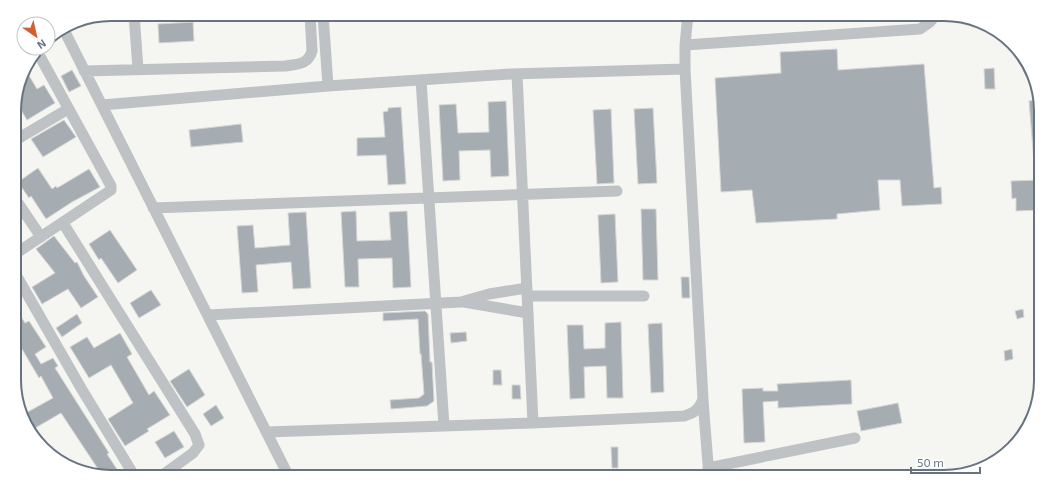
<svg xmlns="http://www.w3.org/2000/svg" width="1055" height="491" viewBox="0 0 1055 491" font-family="'Exo 2',sans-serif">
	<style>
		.building { fill: #a6adb2; stroke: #d6d6d4 }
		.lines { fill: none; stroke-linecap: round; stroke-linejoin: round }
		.minor { stroke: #bec2c5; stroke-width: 11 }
		.rim { fill: none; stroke: #677480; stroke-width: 2 }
	</style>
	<rect width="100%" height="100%" fill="#f5f5f2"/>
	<path class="building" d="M 193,22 L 194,41 L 159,43 L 158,24 Z
		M 837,49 L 838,70 L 924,64 L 934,188 L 941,187 L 942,204 L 902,206 L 900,180 L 878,180 L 880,210 L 837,214 L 837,219 L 756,223 L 752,190 L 721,192 L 715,78 L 781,73 L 780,52 Z
		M 24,67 L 37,89 L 44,85 L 55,103 L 27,120 L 15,100 Z
		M 994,68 L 995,89 L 985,89 L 984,69 Z
		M 72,70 L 81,86 L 69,92 L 61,76 Z
		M 1040,99 L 1040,175 L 1035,175 L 1029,101 Z
		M 506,101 L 509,176 L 491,177 L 490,150 L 459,151 L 460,180 L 443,181 L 439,105 L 456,104 L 458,133 L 489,132 L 488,102 Z
		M 401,107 L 406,184 L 388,185 L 386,155 L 357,156 L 357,138 L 385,137 L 383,112 L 388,111 L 388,108 Z
		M 653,108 L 657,183 L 638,184 L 634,109 Z
		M 611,109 L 614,183 L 597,184 L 593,110 Z
		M 64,120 L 76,137 L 43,157 L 31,139 Z
		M 241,124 L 243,142 L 191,147 L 189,130 Z
		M 38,168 L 52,189 L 56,186 L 57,188 L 89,169 L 100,187 L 72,202 L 46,219 L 31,196 L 29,198 L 18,182 Z
		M 1040,180 L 1041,210 L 1016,211 L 1016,198 L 1012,199 L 1011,181 Z
		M 641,209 L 656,209 L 658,280 L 643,280 Z
		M 356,211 L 357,241 L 391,240 L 389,212 L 407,211 L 411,287 L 393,288 L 392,258 L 358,259 L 359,287 L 345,287 L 341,212 Z
		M 306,212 L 311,288 L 293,289 L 291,262 L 256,265 L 258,292 L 242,293 L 237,226 L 253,225 L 255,248 L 290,245 L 288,213 Z
		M 615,214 L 618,282 L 601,283 L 598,215 Z
		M 110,230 L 137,270 L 118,283 L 101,258 L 99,260 L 89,244 Z
		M 54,236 L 75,263 L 77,262 L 84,276 L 98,297 L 81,308 L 68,289 L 42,304 L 32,287 L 55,273 L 36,249 Z
		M 681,277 L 689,277 L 690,298 L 682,298 Z
		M 151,290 L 161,305 L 139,318 L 130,303 Z
		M 15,307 L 25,323 L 29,321 L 46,347 L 35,354 L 41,364 L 53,358 L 58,366 L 55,368 L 109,453 L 107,454 L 122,477 L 102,475 L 61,413 L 30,431 L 24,414 L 53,398 L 41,376 L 39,378 L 22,349 L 15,354 Z
		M 1023,309 L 1024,317 L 1017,319 L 1015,311 Z
		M 425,311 L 428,314 L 430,362 L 432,362 L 434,401 L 427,406 L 391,409 L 390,400 L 419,398 L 424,394 L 421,354 L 420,354 L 418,319 L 383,321 L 383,313 Z
		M 77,314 L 82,323 L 62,337 L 56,328 Z
		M 621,322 L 623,398 L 607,398 L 606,366 L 584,367 L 585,398 L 570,399 L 567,325 L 583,325 L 584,349 L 605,348 L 605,323 Z
		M 662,323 L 664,392 L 651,393 L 648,324 Z
		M 466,332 L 467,341 L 451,343 L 450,333 Z
		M 120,333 L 132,354 L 127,357 L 149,395 L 154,391 L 170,415 L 147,429 L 149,431 L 125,446 L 108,419 L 133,403 L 111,365 L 89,378 L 70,347 L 87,337 L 94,348 Z
		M 1012,349 L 1013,359 L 1005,361 L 1004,351 Z
		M 189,369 L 205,395 L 187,407 L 170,381 Z
		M 493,370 L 501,370 L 502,385 L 493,385 Z
		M 1041,373 L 1041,380 L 1038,396 L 1033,375 Z
		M 851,380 L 852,404 L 778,408 L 778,401 L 763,402 L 765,442 L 744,443 L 742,389 L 763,388 L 763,391 L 778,391 L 777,384 Z
		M 512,385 L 520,385 L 521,399 L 512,399 Z
		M 898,403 L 902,423 L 861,431 L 857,411 Z
		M 216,405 L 224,418 L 211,426 L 203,414 Z
		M 174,431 L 184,447 L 165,458 L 155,442 Z
		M 611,447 L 618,447 L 618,468 L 612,468 Z"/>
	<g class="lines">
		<path class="minor" d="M 134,14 L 138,69
			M 323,14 L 328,86
			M 63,28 L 289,477
			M 685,45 L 920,29 L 930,22 L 937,14
			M 84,71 L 285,66 C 297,64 308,65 312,51 L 310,14
			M 517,74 L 533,423
			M 421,80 L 444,426
			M 102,105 L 328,86 L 511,74 L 685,69
			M 14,141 L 68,109
			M 14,197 L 41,237
			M 153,208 L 617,191
			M 63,223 L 195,434 L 199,445 L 193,453 L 160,477
			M 15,254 L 111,190 L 111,186 L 37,51
			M 15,273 L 81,388 L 135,477
			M 527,296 L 644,296
			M 464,302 L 528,313
			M 208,315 L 461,302 L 489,294 L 527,288
			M 703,400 L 709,477
			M 267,432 L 533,423 L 684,416 C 694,413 699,410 703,399 L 685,69 L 685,45 L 688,14
			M 708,468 L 855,438"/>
	</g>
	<path d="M0 0H1055V491H0ZM111 21H944A90 90 0 0 1 1034 111V380A90 90 0 0 1 944 470H111A90 90 0 0 1 21 380V111A90 90 0 0 1 111 21Z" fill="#fff" fill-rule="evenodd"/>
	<path class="rim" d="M111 21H944A90 90 0 0 1 1034 111V380A90 90 0 0 1 944 470H111A90 90 0 0 1 21 380V111A90 90 0 0 1 111 21Z"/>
	<g transform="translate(36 36) rotate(146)"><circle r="19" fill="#ffffff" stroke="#c2c7cc"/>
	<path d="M0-3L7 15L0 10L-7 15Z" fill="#d15e35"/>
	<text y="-6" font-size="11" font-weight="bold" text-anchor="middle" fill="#677480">N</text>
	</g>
	<path d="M911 467v6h69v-6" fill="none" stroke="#677480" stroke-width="2"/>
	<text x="917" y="467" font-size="12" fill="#677480" stroke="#ffffff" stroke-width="3" paint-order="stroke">50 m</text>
</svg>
